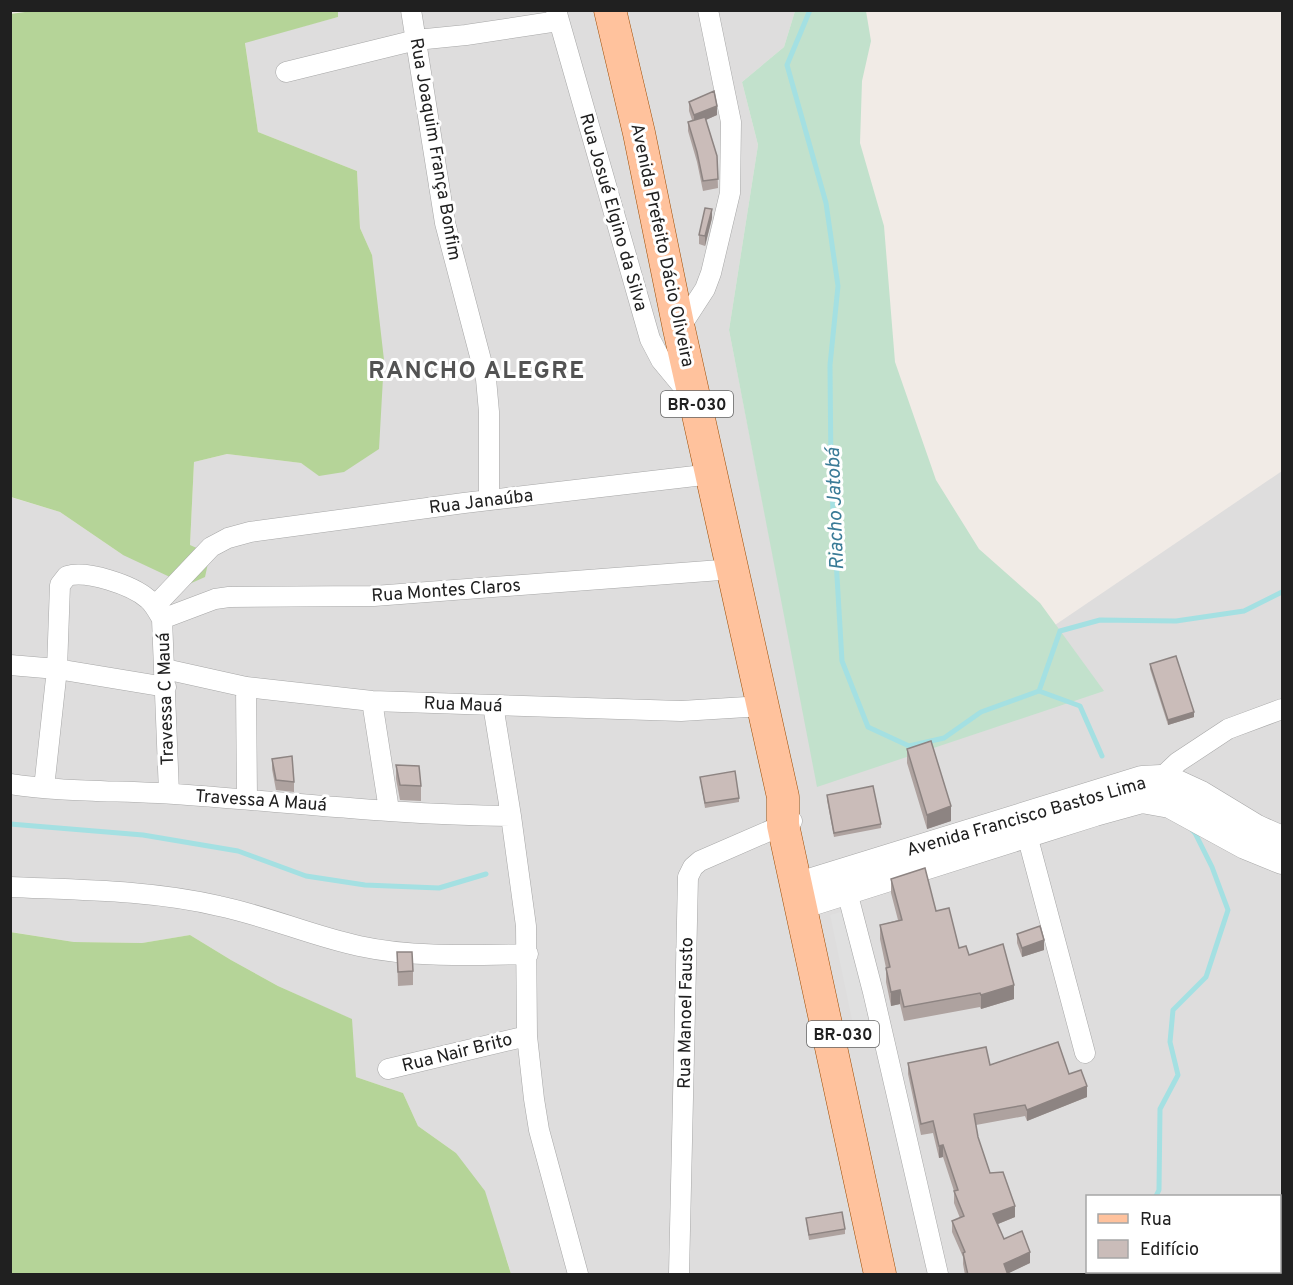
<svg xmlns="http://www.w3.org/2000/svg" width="1293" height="1285" viewBox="0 0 1293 1285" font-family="Overpass,sans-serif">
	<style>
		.residential { fill: #dedddd; fill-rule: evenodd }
		.forest { fill: #b5d498 }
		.wetland { fill: #c2e1cc }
		.parking { fill: #e0e0e0 }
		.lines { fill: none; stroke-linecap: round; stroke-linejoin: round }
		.stream { stroke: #a4e0e2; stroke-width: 5 }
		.minor-casing { stroke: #a7a7a7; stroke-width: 21 }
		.tertiary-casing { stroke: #a7a7a7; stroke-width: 27 }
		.primary-casing { stroke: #9c4a00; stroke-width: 33 }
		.minor { stroke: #fff; stroke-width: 20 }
		.tertiary { stroke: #fff; stroke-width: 26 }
		.primary { stroke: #ffc29d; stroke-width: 32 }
		.wall { fill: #aea29f }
		.shaded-wall { fill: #8d8482 }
		.building { fill: #cabcb9; stroke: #8d8482; stroke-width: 1.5 }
		.labels { text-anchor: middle; stroke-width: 6; stroke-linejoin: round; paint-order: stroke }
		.shield { fill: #fff; stroke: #636363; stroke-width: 1.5 }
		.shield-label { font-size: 16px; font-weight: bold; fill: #202020 }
		.street-label { font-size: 18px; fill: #202020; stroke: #fff }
		.water-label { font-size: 20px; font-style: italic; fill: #3a7b97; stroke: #fff }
		.district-label { font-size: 24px; font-weight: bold; letter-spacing: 1.5px; fill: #535353; stroke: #fff }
	</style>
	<rect width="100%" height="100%" fill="#f1ebe6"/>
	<path class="residential" d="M 338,11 L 795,11 L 784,47 L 742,82 L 758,145 L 729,330 L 818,786 L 1282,471 L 1282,1274 L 511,1274 L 507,1260 L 456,1153 L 418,1126 L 403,1093 L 356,1077 L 351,1019 L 278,986 L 231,960 L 190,935 L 142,943 L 74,942 L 11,932 L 10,497 L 60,512 L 123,555 L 190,545 L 194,462 L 227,454 L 301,463 L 319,475 L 372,255 L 360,228 L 357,171 L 258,132 L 245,42 L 338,17 ZM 1088,1196 L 1280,1196 L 1280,1272 L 1088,1272 Z"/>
	<path class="forest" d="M 40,10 L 338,11 L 338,17 L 245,43 L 258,132 L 357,171 L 360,228 L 372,255 L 384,360 L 379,449 L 344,472 L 319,476 L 301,463 L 227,454 L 194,462 L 190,545 L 210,554 L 205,577 L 187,585 L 123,555 L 60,512 L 11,497 L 10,14 Z
		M 10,932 L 74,942 L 142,943 L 190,935 L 231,960 L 278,986 L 352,1019 L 356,1077 L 403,1093 L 418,1126 L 456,1153 L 485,1191 L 511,1274 L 11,1274 Z"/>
	<path class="wetland" d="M 795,11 L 866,11 L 871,41 L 862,81 L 860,143 L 884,226 L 895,362 L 936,480 L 979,549 L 1040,603 L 1104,691 L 817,787 L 729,330 L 758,145 L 742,82 L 784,47 Z"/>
	<path class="parking" d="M 844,911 L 872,1032 L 860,1040 L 854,1030 L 830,915 Z"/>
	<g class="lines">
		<path class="stream" d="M 810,10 L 787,65 L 826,203 L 838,286 L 830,365 L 831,475 L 842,661 L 868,727 L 909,746 L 944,738 L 981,712 L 1039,691 L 1080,706 L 1102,756
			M 1039,691 L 1060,631 L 1100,620 L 1176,621 L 1244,611 L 1282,592
			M 10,824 L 143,835 L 238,851 L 306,876 L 365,885 L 439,888 L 486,874
			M 1156,1196 L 1159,1190 L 1160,1109 L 1178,1075 L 1170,1042 L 1173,1010 L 1206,977 L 1228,910 L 1212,867 L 1195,833 L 1192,830
			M 1095,1274 L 1096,1272"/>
		<g class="minor-casing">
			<path id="minor" d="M 411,10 L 445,223 L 486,379 L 489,412 L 489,500
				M 556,10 L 650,339 L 661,360 L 690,395
				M 286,72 L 416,40 L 466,35 L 558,21
				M 679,329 L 705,289 L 711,273 L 730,193 L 731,122 L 708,10
				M 155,606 L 211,547 L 228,538 L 250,532 L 464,503 L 712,474
				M 162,619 L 215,599 L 229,597 L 374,596 L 734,569
				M 10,665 L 57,669 L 166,687
				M 165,669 L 246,687 L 372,701 L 681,711 L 763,706
				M 246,687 L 247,799
				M 372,701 L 389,810
				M 493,705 L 511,816 L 526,926 L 527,1036 L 534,1099 L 539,1130 L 578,1274
				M 1161,778 L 1178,762 L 1228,729 L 1282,709
				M 10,784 C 69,793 129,790 188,795 C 296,803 403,815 511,816
				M 44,788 L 57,669 L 60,585 L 67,576 C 87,570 132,585 148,599 C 154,604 158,612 162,619 L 169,793
				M 1027,835 L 1085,1053
				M 844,880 L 873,992 L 938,1274
				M 10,887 C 80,890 151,890 219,906 C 267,916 312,936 359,946 C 414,958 472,955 528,954
				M 388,1069 L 527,1036
				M 1280,1214 L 1282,1208
				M 679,1274 L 688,877 L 693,867 L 700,861 L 792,821"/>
		</g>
		<g class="tertiary-casing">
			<path id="tertiary" d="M 796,886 L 1142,779 L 1161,778 L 1175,782 L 1201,794 L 1257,828 L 1282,839
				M 801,906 L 1095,813 L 1142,800 L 1170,805 L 1245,846 L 1282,861"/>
		</g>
		<g class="primary-casing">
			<path id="primary" d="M 610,10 L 639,133 L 679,329 L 783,797 L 783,825 L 880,1274"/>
		</g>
		<use href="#minor" class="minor"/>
		<use href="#tertiary" class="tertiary"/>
		<use href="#primary" class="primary"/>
	</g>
	<path class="wall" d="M 689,102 L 717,115 L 706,120 L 717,156 L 718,188 L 703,191 L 697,162 L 688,131 L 688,122 L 692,120 L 689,111 Z
		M 712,218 L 705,246 L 699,244 L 699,235 Z
		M 1150,664 L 1194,717 L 1168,725 L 1150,669 Z
		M 907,749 L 951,821 L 927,829 L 907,763 Z
		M 272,759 L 294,782 L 294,792 L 276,790 L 272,769 Z
		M 396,765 L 421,786 L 421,801 L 400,800 L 396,779 Z
		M 700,777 L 739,798 L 739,802 L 705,808 Z
		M 827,795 L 881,824 L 881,828 L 834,837 L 827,800 Z
		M 891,879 L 936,911 L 959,948 L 969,955 L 1014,999 L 981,1009 L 980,1007 L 904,1021 L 900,1004 L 891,1006 L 886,982 L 886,968 L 880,939 L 880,925 L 898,920 L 891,893 Z
		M 1017,934 L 1044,950 L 1022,957 L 1017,943 Z
		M 397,952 L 413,971 L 413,985 L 398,986 Z
		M 908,1063 L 990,1065 L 1069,1074 L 1087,1097 L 1027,1121 L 1025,1116 L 976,1125 L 978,1137 L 990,1173 L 1015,1217 L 998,1224 L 1004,1239 L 1030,1263 L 1008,1273 L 1008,1275 L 965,1275 L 963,1264 L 963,1257 L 952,1232 L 952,1221 L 960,1218 L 954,1203 L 954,1191 L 943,1157 L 939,1158 L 933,1133 L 921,1135 L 908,1074 Z
		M 806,1218 L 845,1229 L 845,1234 L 809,1240 Z"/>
	<path class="shaded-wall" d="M 717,106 L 717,115 L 694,125 L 694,115 Z
		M 712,209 L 712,218 L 705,246 L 705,236 Z
		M 1194,712 L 1194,717 L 1168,725 L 1168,720 Z
		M 951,806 L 951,821 L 927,829 L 927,815 Z
		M 1044,940 L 1044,950 L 1022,957 L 1022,948 Z
		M 1014,985 L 1014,999 L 981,1009 L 981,995 Z
		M 900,990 L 900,1004 L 891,1006 L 891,992 Z
		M 1087,1086 L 1087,1097 L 1027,1121 L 1027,1110 Z
		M 943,1145 L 943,1157 L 939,1158 L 939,1146 Z
		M 1015,1206 L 1015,1217 L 993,1226 L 993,1214 Z
		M 1030,1252 L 1030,1263 L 1005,1275 L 1004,1264 Z"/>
	<path class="building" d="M 714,91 L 717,106 L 694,115 L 689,102 Z
		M 705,117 L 717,156 L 718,179 L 703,181 L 697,152 L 688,122 Z
		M 705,208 L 712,209 L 705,236 L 699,235 Z
		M 1176,656 L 1194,712 L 1168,720 L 1150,664 Z
		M 931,741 L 951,806 L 927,815 L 907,749 Z
		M 292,756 L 294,782 L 276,780 L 272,759 Z
		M 396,765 L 419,766 L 421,786 L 400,785 Z
		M 735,771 L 739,798 L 705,803 L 700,777 Z
		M 873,786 L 881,824 L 834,833 L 827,795 Z
		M 925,868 L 936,911 L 949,908 L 959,948 L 966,946 L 969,955 L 1003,944 L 1014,985 L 981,995 L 980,993 L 904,1007 L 900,990 L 891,992 L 886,968 L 890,967 L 880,925 L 902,920 L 891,879 Z
		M 1040,926 L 1044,940 L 1022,948 L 1017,934 Z
		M 397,952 L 412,952 L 413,971 L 398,972 Z
		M 1058,1042 L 1069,1074 L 1081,1070 L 1087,1086 L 1027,1110 L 1025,1105 L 974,1114 L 978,1137 L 990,1173 L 1003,1172 L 1015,1206 L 993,1214 L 1004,1239 L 1022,1231 L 1030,1252 L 1004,1264 L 1008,1275 L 968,1275 L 963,1253 L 965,1252 L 952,1221 L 964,1216 L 954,1191 L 958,1190 L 943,1145 L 939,1146 L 933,1121 L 921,1124 L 908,1063 L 986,1047 L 990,1065 Z
		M 842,1212 L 845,1229 L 809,1235 L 806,1218 Z"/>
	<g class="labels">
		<g class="shield">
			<rect x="661" y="391" width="72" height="26" rx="4.5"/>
			<rect x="807" y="1021" width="72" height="26" rx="4.5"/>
		</g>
		<g class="shield-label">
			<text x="697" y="410">BR-030</text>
			<text x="843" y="1040">BR-030</text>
		</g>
		<g class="street-label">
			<text transform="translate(436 149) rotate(80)" y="6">Rua Joaquim França Bonfim</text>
			<text transform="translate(614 212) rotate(74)" y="6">Rua Josué Elgino da Silva</text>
			<text transform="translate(663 245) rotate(78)" y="6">Avenida Prefeito Dácio Oliveira</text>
			<text transform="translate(481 501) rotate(-7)" y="6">Rua Janaúba</text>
			<text transform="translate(446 590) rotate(-4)" y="6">Rua Montes Claros</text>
			<text transform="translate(165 699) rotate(-92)" y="6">Travessa C Mauá</text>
			<text transform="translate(463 704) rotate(2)" y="6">Rua Mauá</text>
			<text transform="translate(261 800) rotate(4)" y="6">Travessa A Mauá</text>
			<text transform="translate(1026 816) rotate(-16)" y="6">Avenida Francisco Bastos Lima</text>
			<text transform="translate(685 1013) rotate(-89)" y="6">Rua Manoel Fausto</text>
			<text transform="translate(457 1052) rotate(-14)" y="6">Rua Nair Brito</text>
		</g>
		<g class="water-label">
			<text transform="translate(834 509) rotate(-92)" y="7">Riacho Jatobá</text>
		</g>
		<g class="district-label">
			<text x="477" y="378">RANCHO ALEGRE</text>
		</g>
	</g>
	<rect width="1293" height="1285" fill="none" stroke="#202020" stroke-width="24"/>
	<rect x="1086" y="1195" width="195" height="78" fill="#ffffff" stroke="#a6a6a6" stroke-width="1.5"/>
	<rect x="1098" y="1214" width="30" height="9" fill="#ffc29d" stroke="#a6a6a6" stroke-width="1.5"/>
	<text x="1140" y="1225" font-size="18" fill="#202020">Rua</text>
	<rect x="1098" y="1240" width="30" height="18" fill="#cabcb9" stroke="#a6a6a6" stroke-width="1.5"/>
	<text x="1140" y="1255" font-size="18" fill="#202020">Edifício</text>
</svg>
